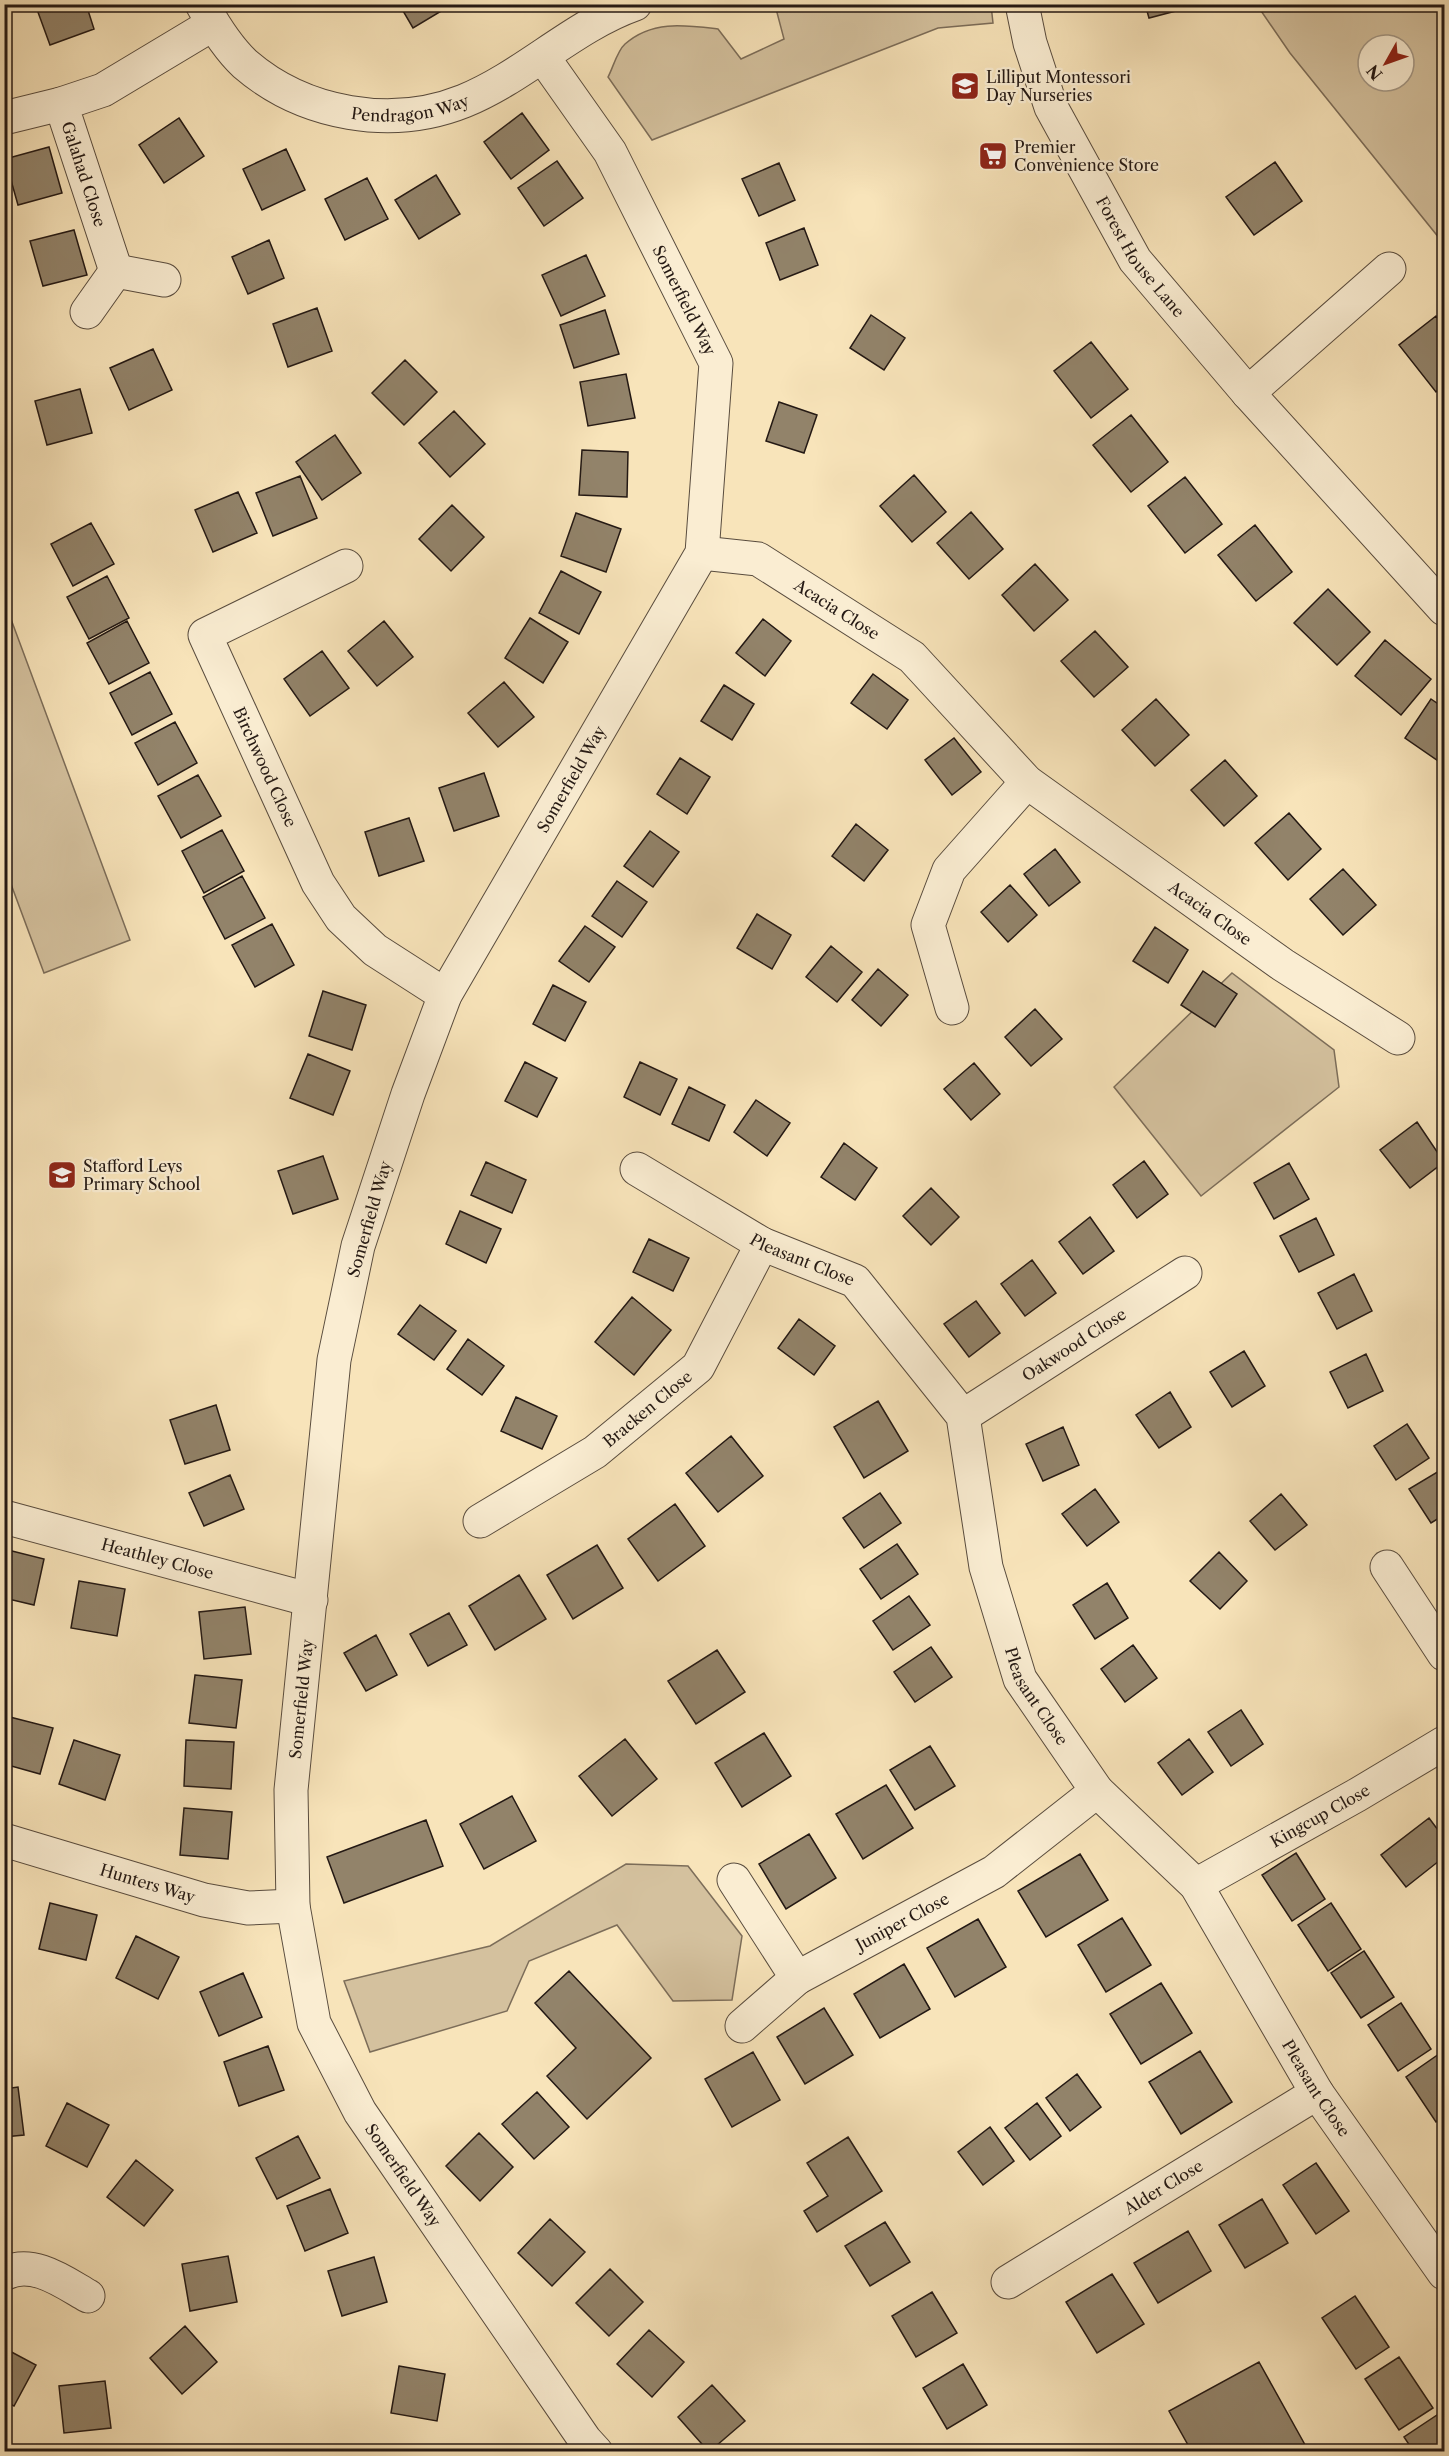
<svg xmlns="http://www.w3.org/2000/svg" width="1449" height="2456" viewBox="0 0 1449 2456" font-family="'Libre Caslon Text',serif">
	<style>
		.green { fill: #d4c19e; stroke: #7c6d59; stroke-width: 1.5; fill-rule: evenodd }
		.building { fill: #92836a; stroke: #241914; stroke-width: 1.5 }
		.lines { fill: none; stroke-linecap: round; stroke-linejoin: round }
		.minor-casing { stroke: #594c3e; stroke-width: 35 }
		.minor { stroke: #faedd2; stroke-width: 33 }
		.labels { text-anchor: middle; stroke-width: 4.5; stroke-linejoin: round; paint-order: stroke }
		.poi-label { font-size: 16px; fill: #241914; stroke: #faedd2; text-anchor: start }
		.street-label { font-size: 16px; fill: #241914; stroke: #faedd2 }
	</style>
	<rect width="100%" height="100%" fill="#f8e4ba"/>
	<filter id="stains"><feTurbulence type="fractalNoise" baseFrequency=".00333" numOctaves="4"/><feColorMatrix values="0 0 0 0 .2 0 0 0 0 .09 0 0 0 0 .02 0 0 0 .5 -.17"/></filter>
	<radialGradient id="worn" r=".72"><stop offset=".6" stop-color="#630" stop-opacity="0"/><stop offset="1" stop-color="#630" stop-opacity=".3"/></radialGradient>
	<path class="green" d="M 775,5 L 991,5 L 993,23 L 938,28 L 652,140 L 608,77 C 613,68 617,51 625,44 C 652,20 685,25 718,29 L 741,59 L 784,39 Z
		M 1257,5 L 1444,5 L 1444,244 L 1290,53 ZM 1368,45 L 1404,45 L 1404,81 L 1368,81 Z
		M 5,603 L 130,940 L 44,973 L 5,868 Z
		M 1232,973 L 1334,1050 L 1339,1087 L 1201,1196 L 1114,1087 Z
		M 626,1864 L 688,1866 L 742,1936 L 732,2000 L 673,2001 L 617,1925 L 529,1961 L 507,2011 L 370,2052 L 344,1981 L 490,1946 Z"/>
	<path class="building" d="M 35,4 L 86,4 L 94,29 L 50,45 Z
		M 399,4 L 446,4 L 448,7 L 413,28 Z
		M 1145,4 L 1194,4 L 1195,6 L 1149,18 Z
		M 522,113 L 549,150 L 511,179 L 484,142 Z
		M 179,118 L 204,156 L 164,183 L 139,145 Z
		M 49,147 L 62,193 L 18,205 L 5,159 Z
		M 286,149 L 305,190 L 262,210 L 243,169 Z
		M 557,161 L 583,198 L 544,226 L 518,188 Z
		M 1275,162 L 1302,201 L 1254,235 L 1226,197 Z
		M 779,163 L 795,200 L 759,216 L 742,179 Z
		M 436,175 L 460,214 L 419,239 L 395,200 Z
		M 367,178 L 388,219 L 345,240 L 325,199 Z
		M 804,228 L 818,265 L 780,280 L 766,243 Z
		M 74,230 L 87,275 L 43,286 L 30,241 Z
		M 269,240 L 284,278 L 248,294 L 232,257 Z
		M 586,255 L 605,296 L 561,316 L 542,275 Z
		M 317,308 L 332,351 L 288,367 L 273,324 Z
		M 605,310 L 619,354 L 574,368 L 560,325 Z
		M 871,315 L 905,338 L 884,370 L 850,348 Z
		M 1436,316 L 1444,327 L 1444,385 L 1436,392 L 1399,345 Z
		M 1091,342 L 1128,389 L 1091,418 L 1054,371 Z
		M 153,349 L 172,390 L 129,410 L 110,368 Z
		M 405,360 L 437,392 L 404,425 L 372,393 Z
		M 626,374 L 635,418 L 588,426 L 580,382 Z
		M 80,389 L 92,433 L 47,445 L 35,401 Z
		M 779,402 L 817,415 L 804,453 L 766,441 Z
		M 454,411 L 485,444 L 450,477 L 419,443 Z
		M 1131,415 L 1168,462 L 1131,492 L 1093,445 Z
		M 335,435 L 361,473 L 322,500 L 296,462 Z
		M 582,450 L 628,452 L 627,497 L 579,495 Z
		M 914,475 L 946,512 L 912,542 L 880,506 Z
		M 300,476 L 317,518 L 273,536 L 256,493 Z
		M 1185,477 L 1222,524 L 1185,553 L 1148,506 Z
		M 238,492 L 257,533 L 213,552 L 195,510 Z
		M 452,505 L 484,537 L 451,571 L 419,539 Z
		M 971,512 L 1003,549 L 969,579 L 937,543 Z
		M 576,513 L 621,529 L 606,572 L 561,556 Z
		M 91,523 L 114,564 L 73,586 L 51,544 Z
		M 1255,525 L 1292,572 L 1256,601 L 1218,555 Z
		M 1035,564 L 1068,600 L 1034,631 L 1002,595 Z
		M 561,571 L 601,592 L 579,634 L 539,613 Z
		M 107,576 L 129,618 L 89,639 L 67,597 Z
		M 1328,589 L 1370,632 L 1337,665 L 1294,623 Z
		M 530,618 L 568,642 L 543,683 L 505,658 Z
		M 763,619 L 791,641 L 765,676 L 736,653 Z
		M 127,621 L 149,663 L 109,684 L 87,643 Z
		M 384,621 L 413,657 L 377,686 L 348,651 Z
		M 1095,631 L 1128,667 L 1094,697 L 1061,661 Z
		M 1385,640 L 1431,679 L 1401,715 L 1355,676 Z
		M 322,651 L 349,688 L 310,716 L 284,679 Z
		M 150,672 L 172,714 L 132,735 L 110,693 Z
		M 873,674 L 908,700 L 887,729 L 851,703 Z
		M 504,682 L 534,717 L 498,747 L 468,713 Z
		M 724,685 L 754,704 L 732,740 L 701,721 Z
		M 1156,699 L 1189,735 L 1155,766 L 1122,730 Z
		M 1431,699 L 1444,708 L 1444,765 L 1405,738 Z
		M 175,722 L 197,763 L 158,785 L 135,743 Z
		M 954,738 L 981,772 L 952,795 L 925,760 Z
		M 680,758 L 710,777 L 687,814 L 657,794 Z
		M 1225,760 L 1257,796 L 1224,826 L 1191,790 Z
		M 484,773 L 499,816 L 454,831 L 439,788 Z
		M 198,775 L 221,816 L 181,838 L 158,796 Z
		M 1289,813 L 1321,849 L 1288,880 L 1255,843 Z
		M 409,818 L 424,861 L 379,876 L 365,832 Z
		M 856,824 L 888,850 L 864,881 L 832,856 Z
		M 222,830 L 244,871 L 204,893 L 182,851 Z
		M 650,831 L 679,852 L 653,887 L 624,866 Z
		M 1055,849 L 1080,882 L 1049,906 L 1024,874 Z
		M 1343,869 L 1376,905 L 1343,935 L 1310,899 Z
		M 242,876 L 265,918 L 225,939 L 203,897 Z
		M 617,881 L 647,902 L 622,937 L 592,916 Z
		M 1010,885 L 1037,915 L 1008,942 L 981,912 Z
		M 757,914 L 791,935 L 772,969 L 737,948 Z
		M 272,924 L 294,965 L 255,987 L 232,945 Z
		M 585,926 L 615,947 L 589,982 L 559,961 Z
		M 1155,927 L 1188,950 L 1168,983 L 1133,961 Z
		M 831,946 L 862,972 L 837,1002 L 806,977 Z
		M 878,969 L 908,995 L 881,1026 L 852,1000 Z
		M 1203,971 L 1237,994 L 1215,1027 L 1181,1005 Z
		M 553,985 L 586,1002 L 565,1041 L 533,1024 Z
		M 323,991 L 366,1005 L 352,1050 L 309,1036 Z
		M 1035,1009 L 1062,1039 L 1031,1066 L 1005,1037 Z
		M 308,1054 L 350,1071 L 333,1115 L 290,1098 Z
		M 525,1062 L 557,1078 L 537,1117 L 505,1101 Z
		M 640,1062 L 677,1079 L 660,1115 L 624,1097 Z
		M 974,1063 L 1000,1094 L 971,1120 L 944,1089 Z
		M 689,1087 L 725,1105 L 709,1141 L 672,1124 Z
		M 756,1100 L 790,1123 L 767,1156 L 734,1132 Z
		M 1417,1122 L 1444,1162 L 1410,1188 L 1380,1150 Z
		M 844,1143 L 877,1168 L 855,1200 L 821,1177 Z
		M 323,1156 L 338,1199 L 293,1214 L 278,1171 Z
		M 1144,1161 L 1168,1194 L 1137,1218 L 1113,1185 Z
		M 486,1162 L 526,1180 L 512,1213 L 471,1195 Z
		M 1289,1163 L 1309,1199 L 1274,1219 L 1254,1183 Z
		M 931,1188 L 959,1217 L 931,1245 L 903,1216 Z
		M 460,1211 L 501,1229 L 486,1263 L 446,1244 Z
		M 1090,1217 L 1114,1251 L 1083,1274 L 1059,1242 Z
		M 1316,1218 L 1334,1255 L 1299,1272 L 1280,1236 Z
		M 649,1239 L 689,1258 L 673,1291 L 633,1272 Z
		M 1032,1260 L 1056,1293 L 1025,1316 L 1001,1284 Z
		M 1354,1274 L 1372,1311 L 1337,1329 L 1318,1293 Z
		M 632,1297 L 671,1330 L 634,1375 L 595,1342 Z
		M 976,1301 L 1000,1333 L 969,1357 L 944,1324 Z
		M 420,1305 L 456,1331 L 434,1360 L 398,1334 Z
		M 799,1319 L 835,1346 L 814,1375 L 778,1348 Z
		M 468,1339 L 504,1366 L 482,1395 L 447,1369 Z
		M 1244,1351 L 1265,1386 L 1232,1407 L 1210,1372 Z
		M 1366,1354 L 1383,1391 L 1348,1408 L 1330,1372 Z
		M 1170,1392 L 1191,1427 L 1159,1448 L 1136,1415 Z
		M 516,1397 L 557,1416 L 542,1449 L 501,1431 Z
		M 878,1401 L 908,1451 L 864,1478 L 834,1427 Z
		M 216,1405 L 230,1450 L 185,1464 L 170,1420 Z
		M 1407,1424 L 1429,1458 L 1396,1480 L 1374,1446 Z
		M 1063,1427 L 1079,1465 L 1043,1481 L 1026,1444 Z
		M 731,1436 L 763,1476 L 718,1512 L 686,1473 Z
		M 1444,1468 L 1444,1515 L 1431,1523 L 1409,1489 Z
		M 230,1475 L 244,1509 L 204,1526 L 189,1493 Z
		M 1095,1489 L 1119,1522 L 1087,1546 L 1062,1514 Z
		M 880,1493 L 901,1523 L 864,1548 L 843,1518 Z
		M 1281,1494 L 1307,1525 L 1275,1550 L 1250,1521 Z
		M 675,1504 L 705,1546 L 658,1581 L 628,1539 Z
		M 897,1544 L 918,1574 L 881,1599 L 860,1569 Z
		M 597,1545 L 623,1588 L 573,1619 L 547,1575 Z
		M 4,1549 L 44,1559 L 34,1605 L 4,1598 Z
		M 1219,1552 L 1247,1581 L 1220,1609 L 1190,1581 Z
		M 519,1575 L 546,1619 L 495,1650 L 469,1606 Z
		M 79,1581 L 125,1589 L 117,1636 L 71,1628 Z
		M 1107,1583 L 1128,1618 L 1095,1639 L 1073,1605 Z
		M 909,1596 L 930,1625 L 893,1650 L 873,1621 Z
		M 245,1607 L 251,1654 L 204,1659 L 199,1612 Z
		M 449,1613 L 467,1645 L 428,1666 L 410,1634 Z
		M 376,1635 L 397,1675 L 366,1691 L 344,1653 Z
		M 1133,1645 L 1157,1678 L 1125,1702 L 1101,1669 Z
		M 931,1647 L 952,1677 L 915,1702 L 894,1672 Z
		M 717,1650 L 745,1692 L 696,1724 L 668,1681 Z
		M 195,1675 L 242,1680 L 236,1728 L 189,1723 Z
		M 1241,1710 L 1263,1744 L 1231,1766 L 1208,1732 Z
		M 6,1716 L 53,1728 L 40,1774 L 4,1764 Z
		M 764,1733 L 791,1776 L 742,1807 L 715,1763 Z
		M 625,1739 L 657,1779 L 612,1816 L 579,1776 Z
		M 1189,1739 L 1213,1772 L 1182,1795 L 1158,1763 Z
		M 74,1740 L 120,1755 L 105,1800 L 59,1784 Z
		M 186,1740 L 234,1742 L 231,1789 L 184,1786 Z
		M 930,1746 L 955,1786 L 915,1810 L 890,1770 Z
		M 886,1785 L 913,1828 L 863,1859 L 836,1814 Z
		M 512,1796 L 536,1841 L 484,1869 L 460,1824 Z
		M 184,1808 L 232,1812 L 228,1859 L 180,1855 Z
		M 1429,1818 L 1444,1838 L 1444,1857 L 1406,1887 L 1381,1855 Z
		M 426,1820 L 443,1866 L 344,1903 L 327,1857 Z
		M 809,1834 L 836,1878 L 786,1909 L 759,1864 Z
		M 1296,1853 L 1325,1899 L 1292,1921 L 1262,1875 Z
		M 1080,1854 L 1108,1900 L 1046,1937 L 1018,1891 Z
		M 50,1903 L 97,1915 L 86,1960 L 39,1949 Z
		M 1331,1903 L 1361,1949 L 1328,1971 L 1298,1925 Z
		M 1122,1918 L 1151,1965 L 1106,1992 L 1078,1945 Z
		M 978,1919 L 1006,1967 L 955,1997 L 927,1948 Z
		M 136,1936 L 179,1957 L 158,1999 L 116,1978 Z
		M 1364,1951 L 1394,1997 L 1361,2018 L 1331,1973 Z
		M 904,1964 L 930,2009 L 880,2038 L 854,1994 Z
		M 569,1971 L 651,2058 L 587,2119 L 547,2076 L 576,2048 L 535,2003 Z
		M 243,1973 L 262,2017 L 219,2036 L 200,1992 Z
		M 1161,1983 L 1192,2033 L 1141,2064 L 1110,2014 Z
		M 1401,2003 L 1431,2049 L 1398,2071 L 1368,2025 Z
		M 824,2008 L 853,2055 L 805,2084 L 777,2037 Z
		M 268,2046 L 284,2090 L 239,2106 L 224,2062 Z
		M 1200,2051 L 1232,2102 L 1181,2134 L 1149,2082 Z
		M 753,2052 L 780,2100 L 732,2127 L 705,2079 Z
		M 1439,2054 L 1444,2062 L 1444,2117 L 1436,2122 L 1406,2077 Z
		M 1077,2074 L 1101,2107 L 1070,2131 L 1046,2098 Z
		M 18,2087 L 24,2135 L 4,2137 L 4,2089 Z
		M 537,2092 L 569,2127 L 534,2159 L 502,2124 Z
		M 67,2103 L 109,2125 L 87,2167 L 46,2146 Z
		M 1037,2103 L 1061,2136 L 1030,2160 L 1005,2128 Z
		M 990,2127 L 1014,2161 L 983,2185 L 958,2152 Z
		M 479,2133 L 513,2167 L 480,2201 L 446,2166 Z
		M 298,2136 L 320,2178 L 277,2199 L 256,2158 Z
		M 848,2137 L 882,2191 L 817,2232 L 804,2211 L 828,2196 L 807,2163 Z
		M 136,2160 L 173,2190 L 144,2226 L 107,2197 Z
		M 1316,2163 L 1349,2211 L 1316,2234 L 1283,2185 Z
		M 330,2189 L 348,2233 L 305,2251 L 287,2206 Z
		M 1262,2199 L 1288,2243 L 1245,2268 L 1219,2225 Z
		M 550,2219 L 585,2252 L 552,2286 L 518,2253 Z
		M 885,2222 L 910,2262 L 870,2286 L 845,2246 Z
		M 1188,2231 L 1211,2271 L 1158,2303 L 1134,2263 Z
		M 228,2256 L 237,2302 L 190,2311 L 182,2264 Z
		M 374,2257 L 387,2302 L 342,2316 L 328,2271 Z
		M 610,2269 L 643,2302 L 609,2336 L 576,2303 Z
		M 1112,2274 L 1144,2324 L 1097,2353 L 1066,2302 Z
		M 932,2292 L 957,2333 L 916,2357 L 892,2316 Z
		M 1355,2296 L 1389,2347 L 1356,2369 L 1322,2318 Z
		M 185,2326 L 217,2362 L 182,2394 L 150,2358 Z
		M 649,2330 L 684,2362 L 652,2397 L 617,2364 Z
		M 4,2348 L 36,2365 L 14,2406 L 4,2401 Z
		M 1399,2357 L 1433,2408 L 1399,2430 L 1365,2379 Z
		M 1259,2362 L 1309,2452 L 1192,2452 L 1169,2411 Z
		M 963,2364 L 987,2405 L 947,2429 L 923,2388 Z
		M 399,2366 L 445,2374 L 437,2421 L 391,2413 Z
		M 105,2381 L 111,2428 L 64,2433 L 59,2386 Z
		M 712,2385 L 745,2421 L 709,2452 L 678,2417 Z
		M 1437,2415 L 1444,2426 L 1444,2452 L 1414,2452 L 1404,2437 Z"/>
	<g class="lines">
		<g class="minor-casing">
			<g id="minor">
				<path id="s1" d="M 202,4 C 213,24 228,48 245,64 C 304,115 392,130 464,101 C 525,76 573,26 635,4"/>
				<path id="s2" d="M 1022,4 L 1030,43 L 1051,107 L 1135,260 L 1248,393 L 1444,609"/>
				<path id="s3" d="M 543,57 L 610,152 L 716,363 L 702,553 L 445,995 L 408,1094 L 358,1246 L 334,1360 L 291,1790 L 293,1906 L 314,2023 L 360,2112 L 585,2440 L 596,2452"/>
				<path d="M 4,118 L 61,104"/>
				<path d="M 116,271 L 61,104 L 103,90 L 213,24"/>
				<path d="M 87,312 L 116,271 L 164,280"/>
				<path d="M 1248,393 L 1389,269"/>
				<path id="s4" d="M 702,553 L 758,559 L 912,657 L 1027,782 L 1283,965 L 1398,1038"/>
				<path id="s5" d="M 346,566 L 205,635 L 318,883 L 341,918 L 375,950 L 445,995"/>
				<path d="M 952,1008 L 928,925 L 949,870 L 1027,782"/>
				<path id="s6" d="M 637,1169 L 762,1244 L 855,1281 L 963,1416 L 986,1567 L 1020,1679 L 1097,1791 L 1196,1885 L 1317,2093 L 1444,2273"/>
				<path id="s7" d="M 963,1416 L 1185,1273"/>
				<path id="s8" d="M 4,1517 L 311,1600"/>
				<path id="s9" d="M 480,1521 L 595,1452 L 698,1367 L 762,1244"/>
				<path d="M 1387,1567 L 1444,1654"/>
				<path id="s10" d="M 4,1840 L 204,1900 L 248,1908 L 293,1906"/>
				<path id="s11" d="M 734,1880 L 797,1978 L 994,1872 L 1097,1791"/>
				<path id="s12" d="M 1196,1885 L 1357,1795 L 1444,1743"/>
				<path d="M 742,2026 L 797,1978"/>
				<path d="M 4,2274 C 32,2258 65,2283 88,2296"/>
				<path id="s13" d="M 1008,2282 L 1317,2093"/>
			</g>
		</g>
		<use href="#minor" class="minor"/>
	</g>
	<defs>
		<g id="school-square" transform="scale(1.5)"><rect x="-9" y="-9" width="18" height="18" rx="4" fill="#8f2418" stroke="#faedd2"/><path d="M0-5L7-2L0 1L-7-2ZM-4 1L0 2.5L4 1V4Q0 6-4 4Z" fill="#fff"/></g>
		<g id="supermarket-square" transform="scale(1.5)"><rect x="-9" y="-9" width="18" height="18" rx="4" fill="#8f2418" stroke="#faedd2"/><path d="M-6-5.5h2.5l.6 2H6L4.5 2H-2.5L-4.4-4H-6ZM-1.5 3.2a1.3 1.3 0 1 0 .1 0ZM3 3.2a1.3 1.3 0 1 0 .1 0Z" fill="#fff"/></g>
	</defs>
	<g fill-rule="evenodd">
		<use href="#school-square" x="965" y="86"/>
		<use href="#supermarket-square" x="993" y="156"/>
		<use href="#school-square" x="62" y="1175"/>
	</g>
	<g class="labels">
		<g class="poi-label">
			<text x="986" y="83">Lilliput Montessori<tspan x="986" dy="18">Day Nurseries</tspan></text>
			<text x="1014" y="153">Premier<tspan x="1014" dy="18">Convenience Store</tspan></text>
			<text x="83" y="1172">Stafford Leys<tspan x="83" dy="18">Primary School</tspan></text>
		</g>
		<g class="street-label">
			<text dy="6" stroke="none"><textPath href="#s1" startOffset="252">Pendragon Way</textPath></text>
			<text transform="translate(84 174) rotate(72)" y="6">Galahad Close</text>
			<text dy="6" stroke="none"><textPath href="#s2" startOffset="282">Forest House Lane</textPath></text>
			<text dy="6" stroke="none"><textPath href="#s3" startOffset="282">Somerfield Way</textPath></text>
			<text dy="6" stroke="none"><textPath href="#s4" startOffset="150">Acacia Close</textPath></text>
			<text dy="6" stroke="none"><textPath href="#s5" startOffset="302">Birchwood Close</textPath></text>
			<text transform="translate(571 779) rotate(-60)" y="6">Somerfield Way</text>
			<text dy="6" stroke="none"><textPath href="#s4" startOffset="634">Acacia Close</textPath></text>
			<text transform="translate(369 1219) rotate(-74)" y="6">Somerfield Way</text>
			<text dy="6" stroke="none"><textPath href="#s6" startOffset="189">Pleasant Close</textPath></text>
			<text dy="6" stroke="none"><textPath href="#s7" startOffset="132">Oakwood Close</textPath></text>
			<text dy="6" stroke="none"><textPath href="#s9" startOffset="202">Bracken Close</textPath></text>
			<text dy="6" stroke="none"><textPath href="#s8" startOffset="159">Heathley Close</textPath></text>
			<text dy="6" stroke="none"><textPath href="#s6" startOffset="711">Pleasant Close</textPath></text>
			<text transform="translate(301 1699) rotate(-84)" y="6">Somerfield Way</text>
			<text dy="6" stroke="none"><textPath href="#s12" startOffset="142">Kingcup Close</textPath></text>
			<text dy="6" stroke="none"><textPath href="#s10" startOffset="150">Hunters Way</textPath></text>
			<text dy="6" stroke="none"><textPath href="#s11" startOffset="236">Juniper Close</textPath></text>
			<text dy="6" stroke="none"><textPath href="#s6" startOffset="1197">Pleasant Close</textPath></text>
			<text dy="6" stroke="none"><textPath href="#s3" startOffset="2280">Somerfield Way</textPath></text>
			<text dy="6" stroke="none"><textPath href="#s13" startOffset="182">Alder Close</textPath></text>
		</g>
	</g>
	<rect width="1449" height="2456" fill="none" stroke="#f8e4ba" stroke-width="24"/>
	<rect x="6" y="6" width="1437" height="2444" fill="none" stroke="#241914" stroke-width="3"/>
	<rect x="12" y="12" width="1425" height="2432" fill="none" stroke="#241914" stroke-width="1.5"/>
	<g transform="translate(1386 63) rotate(230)"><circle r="28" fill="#faedd2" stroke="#a49886" stroke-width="1.5"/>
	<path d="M0-4.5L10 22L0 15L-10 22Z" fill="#8f2418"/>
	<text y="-9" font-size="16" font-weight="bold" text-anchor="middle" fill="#241914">N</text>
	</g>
	<rect width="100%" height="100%" filter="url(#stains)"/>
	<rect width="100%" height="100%" fill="url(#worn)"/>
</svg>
